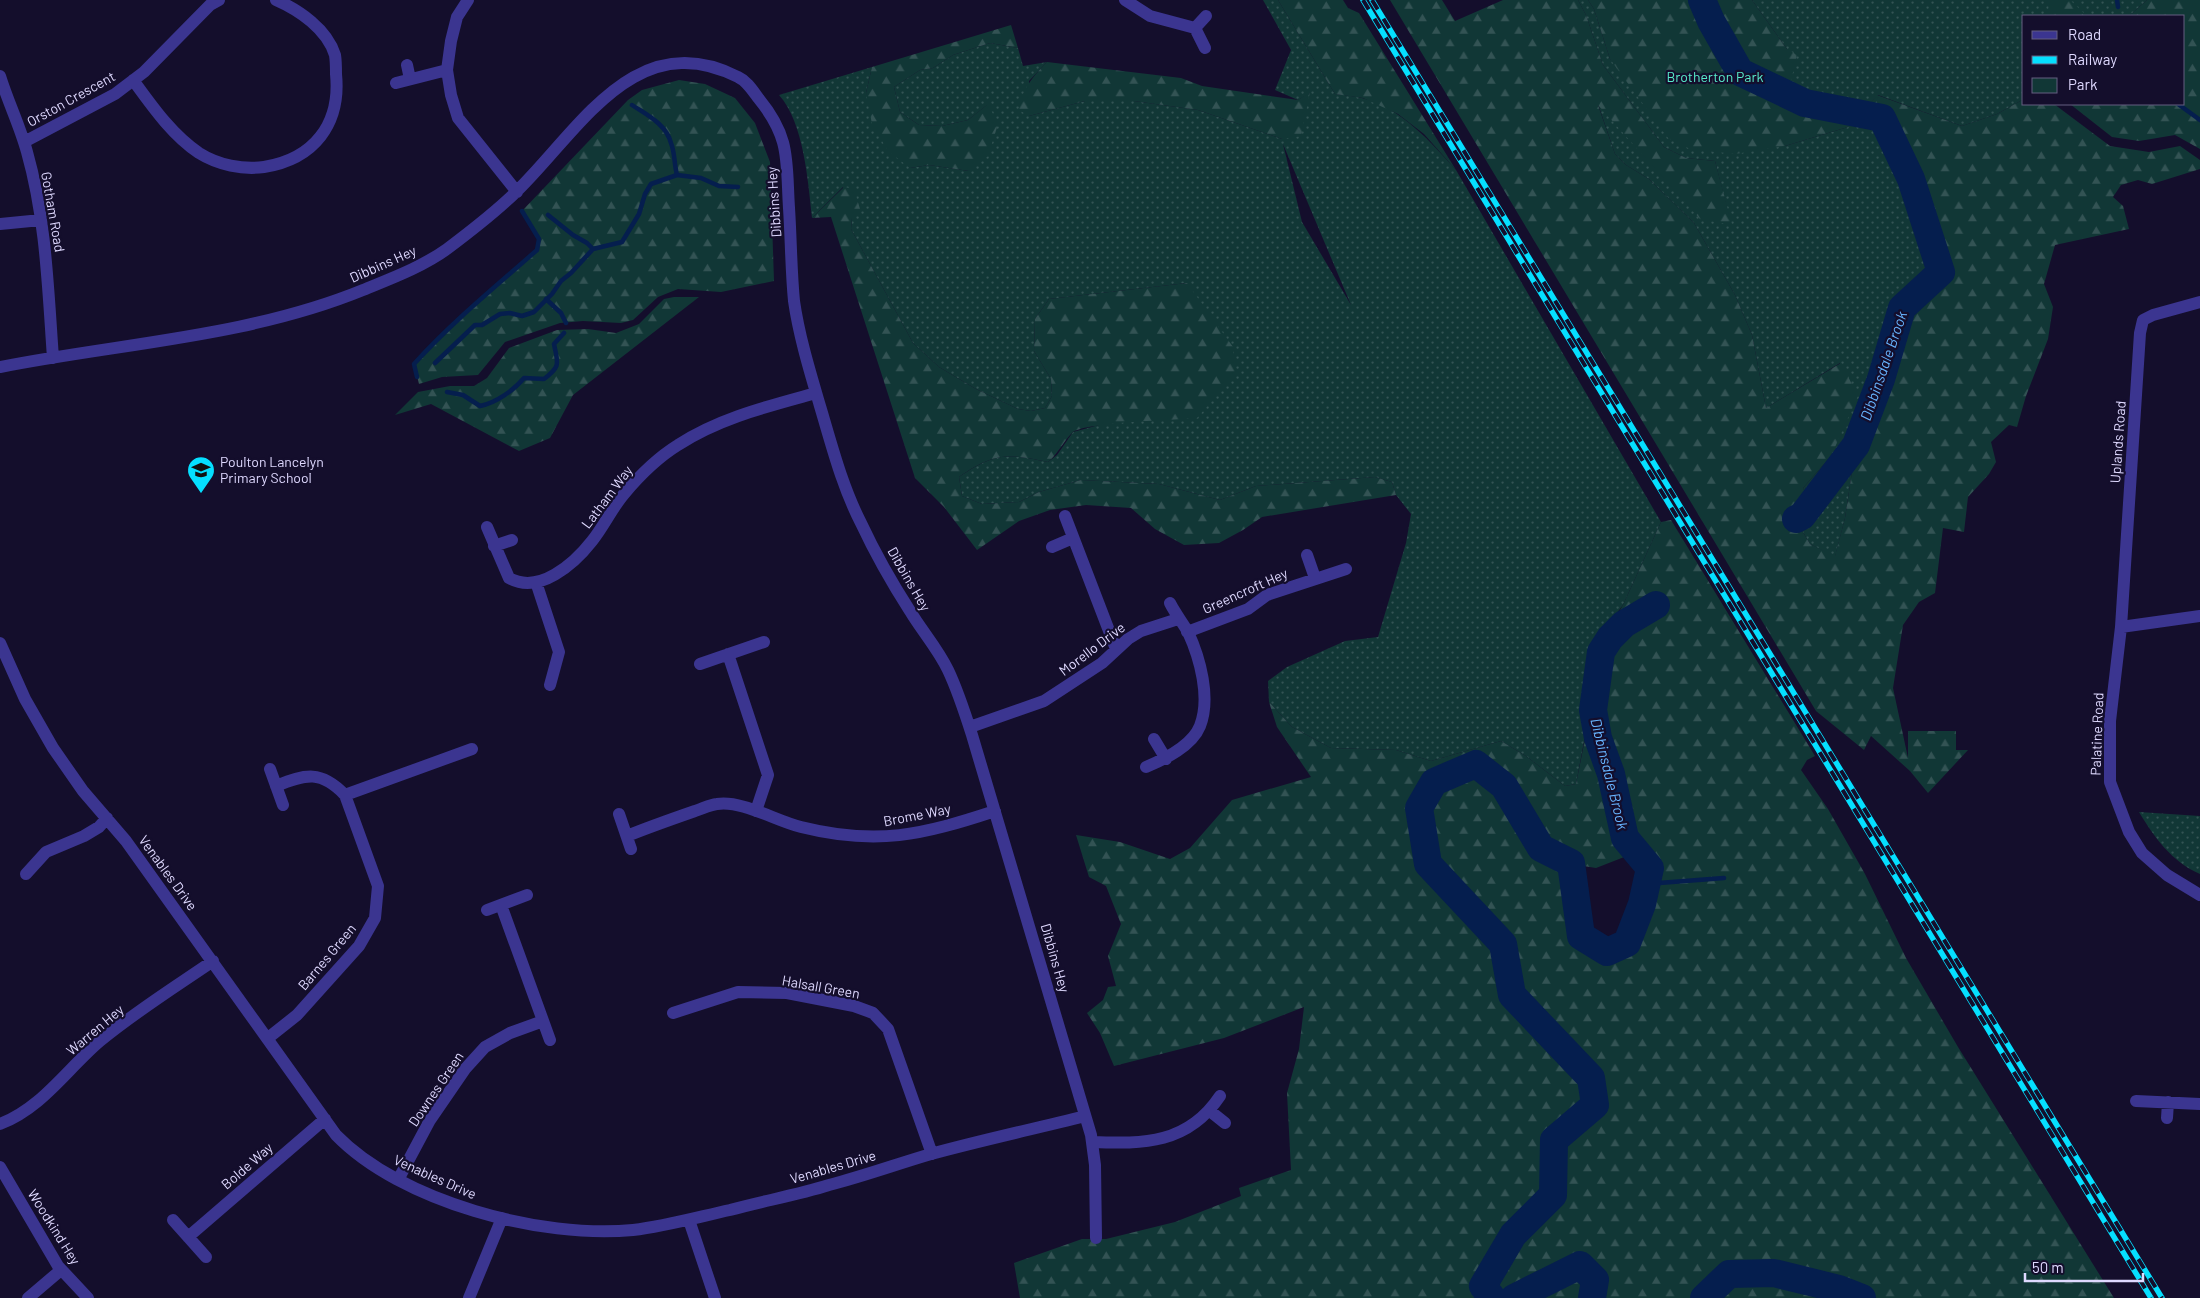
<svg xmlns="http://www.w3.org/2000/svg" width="2200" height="1298" viewBox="0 0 2200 1298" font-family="Barlow,sans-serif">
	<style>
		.green { fill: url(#green-dots); fill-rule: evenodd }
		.forest { fill: url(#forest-firs); fill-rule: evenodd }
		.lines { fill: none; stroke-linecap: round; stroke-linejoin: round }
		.stream { stroke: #051e4e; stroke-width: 4.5 }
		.river { stroke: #051e4e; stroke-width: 28 }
		.minor { stroke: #3b3590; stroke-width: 12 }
		.rail-casing { stroke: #05dfff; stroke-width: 5.5 }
		.rail { stroke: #140e2c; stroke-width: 4; stroke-dasharray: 11; stroke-linecap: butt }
		.labels { text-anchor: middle; stroke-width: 4.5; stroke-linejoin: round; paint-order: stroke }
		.park-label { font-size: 14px; fill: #58eccb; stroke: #140e2c }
		.street-label { font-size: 14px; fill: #dfd9ff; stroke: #140e2c }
		.poi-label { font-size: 14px; fill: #dfd9ff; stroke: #140e2c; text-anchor: start }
		.water-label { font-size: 15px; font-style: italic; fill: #67b4ff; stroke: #140e2c }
	</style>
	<defs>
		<pattern id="green-dots" width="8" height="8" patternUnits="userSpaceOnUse" patternTransform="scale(1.25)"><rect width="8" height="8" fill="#113736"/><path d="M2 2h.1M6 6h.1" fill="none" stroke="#335354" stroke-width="1.8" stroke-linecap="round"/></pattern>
		<pattern id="forest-firs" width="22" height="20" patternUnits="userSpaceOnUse" patternTransform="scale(1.25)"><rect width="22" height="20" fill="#113736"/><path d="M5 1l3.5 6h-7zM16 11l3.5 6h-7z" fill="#335354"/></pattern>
	</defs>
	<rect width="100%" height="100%" fill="#140e2c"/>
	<path class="green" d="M 1263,0 L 1278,0 L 1335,94 C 1344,95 1353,96 1362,98 C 1401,108 1430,141 1456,170 L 1661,522 L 1623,605 L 1596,640 L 1589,715 L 1576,784 L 1565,786 L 1526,756 L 1501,741 L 1431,761 L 1396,750 L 1331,748 L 1292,727 L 1269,702 L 1268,681 L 1287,667 L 1345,641 L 1378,637 L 1406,543 L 1411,514 L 1396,495 L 1392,482 L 1375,477 L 1256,486 L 1220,500 L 1159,484 L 1081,480 L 1039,492 L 1019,502 L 982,504 L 962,496 L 959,477 C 994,453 1007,453 1048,462 L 1057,455 L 1073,432 L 1099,425 L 1187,283 L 1049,299 L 1035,319 L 1034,351 L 1051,379 L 1052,396 L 1045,408 L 1031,411 L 1018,409 L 976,389 L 939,367 L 913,343 L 851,229 L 852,218 L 843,187 L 812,218 C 808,181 804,123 779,95 L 872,67 L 866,93 L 910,168 L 929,165 L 969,171 L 987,105 L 968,120 L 942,126 L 919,125 L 900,112 L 894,87 L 920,70 L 933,68 L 953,55 L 990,43 L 1018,48 L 1023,66 L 1047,62 L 1029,81 L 1029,116 L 1085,101 L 1134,101 L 1198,110 L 1282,139 L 1310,93 L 1298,100 L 1275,90 L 1291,50 ZM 1283,144 L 1351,305 L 1302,222 Z
		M 1578,0 L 1588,0 L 1594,9 L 1610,59 L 1785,146 L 1848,127 L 1860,114 L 1805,103 L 1788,94 L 1787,49 L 1752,0 L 2147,0 L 2129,16 L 2024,16 L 2024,99 L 1997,114 L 1962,126 L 1878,95 L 1861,113 L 1882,118 L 1911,179 L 1941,272 L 1902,308 L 1881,379 L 1856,445 L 1845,518 L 1835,557 L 1810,544 L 1791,512 L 1808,497 L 1803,488 L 1831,456 L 1840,363 L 1766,408 L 1752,335 L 1735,295 L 1694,223 L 1649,179 L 1626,165 L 1615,154 L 1598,104 L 1700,218 L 1731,224 L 1715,161 L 1686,158 L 1664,147 L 1603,65 L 1586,15 Z
		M 2139,812 L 2200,816 L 2200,874 C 2172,862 2154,837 2139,812 Z"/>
	<path class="forest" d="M 1278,0 L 1343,0 L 1348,8 L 1359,13 L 1456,170 L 1424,134 L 1398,114 L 1363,98 L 1335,94 Z
		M 1390,0 L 1442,0 L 1455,21 L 1503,0 L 1578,0 L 1586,15 L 1603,65 L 1664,147 L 1686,158 L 1715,161 L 1732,225 L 1700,219 L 1598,105 L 1615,154 L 1626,165 L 1649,179 L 1694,223 L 1735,295 L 1752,335 L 1766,408 L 1841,363 L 1858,396 L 1831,456 L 1803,488 L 1808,497 L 1791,512 L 1810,544 L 1835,556 L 1845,518 L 1856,445 L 1881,379 L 1902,308 L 1941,272 L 1911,179 L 1882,118 L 1861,114 L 1848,127 L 1785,146 L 1735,154 L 1690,149 L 1668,138 L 1610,59 L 1594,9 L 1588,0 L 1752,0 L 1787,49 L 1797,55 L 1788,94 L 1805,103 L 1861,114 L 1877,95 L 1962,126 L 1997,114 L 2024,99 L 2024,104 L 2054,104 L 2110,146 L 2149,152 L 2180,146 L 2200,160 L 2200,169 L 2152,184 L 2138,180 L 2121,185 L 2113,197 L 2123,206 L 2129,229 L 2055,245 L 2044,284 L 2053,307 L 2048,339 L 2026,396 L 2017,427 L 2009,425 L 1991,442 L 1996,462 L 1989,474 L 1968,497 L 1964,532 L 1943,528 L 1935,593 L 1919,602 L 1903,625 L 1893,688 L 1908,758 L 1908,731 L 1956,731 L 1956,750 L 1968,750 L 1928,793 L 1910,771 L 1871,736 L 1864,750 L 1816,711 Z
		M 2049,0 L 2070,0 L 2087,16 L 2048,16 Z
		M 2147,0 L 2200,0 L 2200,149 L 2175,135 L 2139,141 L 2112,137 L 2070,104 L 2184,104 L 2184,16 L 2129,16 Z
		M 1011,25 L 1018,48 L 990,43 L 953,55 L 933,68 L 920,70 L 894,87 L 900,112 L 919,125 L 942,126 L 968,120 L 988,104 L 998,124 L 988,156 L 969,171 L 929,165 L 910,168 L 888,151 L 872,124 L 866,93 L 872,67 Z
		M 1047,62 L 1181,78 L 1202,86 L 1298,100 L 1310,92 L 1301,136 L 1282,139 L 1198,110 L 1134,101 L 1085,101 L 1029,116 L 1019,110 C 1022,88 1033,77 1047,62 Z
		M 679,80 L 705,84 L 735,98 L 755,123 L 770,162 L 774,281 L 721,292 L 678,289 L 658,297 L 633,320 L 621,323 L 583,321 L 560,323 L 505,342 L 478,375 L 442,377 L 419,384 L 414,364 L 446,330 L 537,250 L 539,239 L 522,211 L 628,100 L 642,90 Z
		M 844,187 L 854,189 L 860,209 L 852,218 L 851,229 L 913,343 L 939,367 L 976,389 L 1018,409 L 1031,411 L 1045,408 L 1052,396 L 1051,379 L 1034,351 L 1035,319 L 1049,299 L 1187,283 L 1233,347 L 1235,374 L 1197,418 C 1174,420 1088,422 1073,432 C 1065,439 1058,454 1048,462 C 1008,453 993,453 959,477 L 962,496 L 982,504 L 1019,502 L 1039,492 L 1081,480 L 1159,484 L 1220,500 L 1256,486 L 1375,477 L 1392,482 L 1396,495 L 1262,517 L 1243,530 L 1219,543 L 1184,545 L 1155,529 L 1131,508 L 1086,505 L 1050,510 L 1019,521 L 977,550 L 944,507 L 915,478 L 831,217 L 812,218 Z
		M 674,297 L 699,297 L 573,395 L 550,438 L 519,451 L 431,404 L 395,415 L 418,392 L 450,386 L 474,386 L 487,378 L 509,348 L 557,330 L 588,329 L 616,333 L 639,324 L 664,299 Z
		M 1671,520 L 1815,756 L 1807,760 L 1801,770 L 1828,809 L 1865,874 L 1906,958 L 1958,1047 L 2114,1298 L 1020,1298 L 1014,1263 L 1082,1239 L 1106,1239 L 1175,1222 L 1241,1196 L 1239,1188 L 1291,1170 L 1287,1093 L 1299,1049 L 1304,1007 L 1224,1038 L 1114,1066 L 1100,1033 L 1087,1013 L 1103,1000 L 1108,987 L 1116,986 L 1108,956 L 1121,924 L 1106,886 L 1089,877 L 1076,835 L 1120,842 L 1170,859 L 1190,848 L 1232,800 L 1311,777 L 1277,727 L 1269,702 L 1292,727 L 1331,748 L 1396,750 L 1431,761 L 1501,741 L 1526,756 L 1565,786 L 1576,784 L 1606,634 L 1623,605 L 1661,522 ZM 1637,852 L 1650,868 L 1642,904 L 1627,943 L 1607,952 L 1581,936 L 1571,864 L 1596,868 Z"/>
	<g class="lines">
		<path class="stream" d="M 2117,0 L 2118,7
			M 2178,104 L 2200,120
			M 632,105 C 647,115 666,124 671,143 C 675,153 674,164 677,175
			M 548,215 L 573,235 L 587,243 L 593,249
			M 546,299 L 561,313 L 566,323
			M 435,363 L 475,325 L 482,325 L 500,314 L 510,313 L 522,316 L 534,312 L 552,294 L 561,281 L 571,273 L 593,249 L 622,242 L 639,214 L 645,194 L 651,184 L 677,175 L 701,178 L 719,186 L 738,187
			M 417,377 L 414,364 C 452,322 495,287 537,250 L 539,239 L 522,211
			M 447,392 L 463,395 L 480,406 C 496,403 514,390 524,378 L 544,379 C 561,366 558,364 554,344 L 564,333
			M 1646,884 L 1724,878"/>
		<path class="river" d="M 1702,0 L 1711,21 L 1740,72 L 1805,103 L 1882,118 L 1911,179 L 1941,272 L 1902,308 L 1881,379 L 1856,445 L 1802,516 L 1796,519
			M 1492,1298 L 1483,1286 L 1513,1235 L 1553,1195 L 1554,1140 L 1595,1105 L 1591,1078 L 1512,995 L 1503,944 L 1428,864 L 1419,808 L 1434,782 L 1476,764 L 1504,786 L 1541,848 L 1571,863 L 1581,936 L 1607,952 L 1627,943 L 1642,904 L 1650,868 L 1625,838 L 1611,774 L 1598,738 L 1593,710 L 1601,652 L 1610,638 L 1624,624 L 1656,605
			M 1514,1298 L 1580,1265 L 1595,1280 L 1592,1298
			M 1704,1298 L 1729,1274 L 1774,1273 L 1839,1289 L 1862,1298"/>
		<path class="minor" d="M 468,0 L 457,17 L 451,41 L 447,70 L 451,95 L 458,118 L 517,192
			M 1125,0 L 1150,16 L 1195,28 L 1205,48
			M 1195,28 L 1206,16
			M 407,65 L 410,79
			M 0,76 C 8,102 20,126 27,152 C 46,219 48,289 53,358
			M 133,80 C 152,106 172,135 199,153 C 218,165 243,170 264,167 C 314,159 341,124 336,74 C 336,68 336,61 335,55 C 327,29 299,10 276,0
			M 396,83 L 447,70
			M 24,142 L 115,94 L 144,72 L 210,5 L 219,0
			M 0,224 L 41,220
			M 2200,302 L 2153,315 L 2143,320 L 2140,333 L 2121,627 L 2110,721 L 2110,782 L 2129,832 L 2142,853 L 2167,875 L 2200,895
			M 0,367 C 121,343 248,337 363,290 C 392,278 422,267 447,249 C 471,231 497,211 518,190 C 580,129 636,25 738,77 C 747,81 753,91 759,99 C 791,138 786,161 789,208 C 791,238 791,270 794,301 C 799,336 810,372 820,406 C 832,446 842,486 861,523 C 875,553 892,583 910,611 C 922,631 938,649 948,670 C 958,691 965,713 972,735 L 1091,1135 L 1095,1165 L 1096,1238
			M 1065,516 L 1116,649
			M 487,527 L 509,578 C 539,595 574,564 592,541 C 604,526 612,508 624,494 C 640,475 657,458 678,445 C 719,418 769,406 816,393
			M 494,546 L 512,540
			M 1052,547 L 1073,538
			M 1307,555 L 1315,578
			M 536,582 L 559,652 L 550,685
			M 2121,627 L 2200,616
			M 1187,632 L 1248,609 L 1267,595 L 1346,569
			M 0,643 L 25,699 L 53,748 L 83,791 L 126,841 L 336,1135 C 401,1202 542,1239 633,1230 C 666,1226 698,1217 730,1210 C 763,1201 797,1195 829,1185 C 864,1176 897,1164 931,1154 C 982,1140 1034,1129 1085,1116
			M 728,654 L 768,775 L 756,811
			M 700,664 L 764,642
			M 970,727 L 1044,701 L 1102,663 L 1128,639 L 1141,631 L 1178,619
			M 1154,739 L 1166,759
			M 1146,767 C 1165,759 1192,746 1200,726 C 1211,698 1200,658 1188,632 C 1182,622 1175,613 1170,603
			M 270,769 L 283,805
			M 345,795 L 472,749
			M 619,814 L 631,849
			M 627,836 C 649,827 672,819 695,811 C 702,809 709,805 717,804 C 742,800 776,821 801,827 C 877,846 922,835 995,811
			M 26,874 L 46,852 L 84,836 L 99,827 L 107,818
			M 501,905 L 550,1040
			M 487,910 L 527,895
			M 673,1013 L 738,992 L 787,993 L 854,1006 L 873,1013 L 888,1029 L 932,1154
			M 268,1038 L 297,1015 L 359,946 L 375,918 L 378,886 L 345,795 C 321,770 306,774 276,786
			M 2136,1101 L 2200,1104
			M 1210,1111 L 1225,1123
			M 2167,1118 L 2168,1102
			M 0,1124 C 42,1108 67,1069 100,1041 C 135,1012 175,987 213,961
			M 1092,1142 C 1144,1144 1188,1144 1220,1096
			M 0,1167 L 58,1266 L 88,1298
			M 398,1180 L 430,1120 L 465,1069 L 485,1047 L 510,1033 L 543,1021
			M 173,1220 L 206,1257
			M 689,1220 L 715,1298
			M 188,1237 L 325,1119
			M 28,1298 L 61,1270
			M 469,1298 L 502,1218"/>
		<g class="rail-casing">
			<path id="rail" d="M 1363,0 L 2151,1298
				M 1372,0 L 2162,1298"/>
		</g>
		<use href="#rail" class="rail"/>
	</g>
	<defs>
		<g id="school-pin" transform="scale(1.4375)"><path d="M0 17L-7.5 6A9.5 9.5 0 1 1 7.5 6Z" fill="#05dfff" stroke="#140e2c"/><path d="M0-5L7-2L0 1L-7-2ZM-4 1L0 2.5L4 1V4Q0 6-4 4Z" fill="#111"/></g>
	</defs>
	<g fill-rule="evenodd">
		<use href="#school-pin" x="201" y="470"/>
	</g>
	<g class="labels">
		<g class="park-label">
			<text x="1715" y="82">Brotherton Park</text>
		</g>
		<g class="street-label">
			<text transform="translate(71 99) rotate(-29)" y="5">Orston Crescent</text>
			<text transform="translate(774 202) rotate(-94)" y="5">Dibbins Hey</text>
			<text transform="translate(53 212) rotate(80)" y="5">Gotham Road</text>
			<text transform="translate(383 264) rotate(-24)" y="5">Dibbins Hey</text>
			<text transform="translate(2118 442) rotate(-86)" y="5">Uplands Road</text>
			<text transform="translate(607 497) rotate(-53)" y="5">Latham Way</text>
			<text transform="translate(909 579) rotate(60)" y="5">Dibbins Hey</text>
			<text transform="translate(1245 591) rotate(-24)" y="5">Greencroft Hey</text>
			<text transform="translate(1092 649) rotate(-37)" y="5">Morello Drive</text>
			<text transform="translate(2097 734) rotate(-88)" y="5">Palatine Road</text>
			<text transform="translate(917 815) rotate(-11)" y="5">Brome Way</text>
			<text transform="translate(168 873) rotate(54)" y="5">Venables Drive</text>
			<text transform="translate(327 957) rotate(-50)" y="5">Barnes Green</text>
			<text transform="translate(1055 958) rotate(74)" y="5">Dibbins Hey</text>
			<text transform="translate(821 987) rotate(10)" y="5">Halsall Green</text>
			<text transform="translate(95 1030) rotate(-40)" y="5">Warren Hey</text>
			<text transform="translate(436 1089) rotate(-56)" y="5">Downes Green</text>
			<text transform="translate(247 1166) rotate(-41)" y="5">Bolde Way</text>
			<text transform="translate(833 1167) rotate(-16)" y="5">Venables Drive</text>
			<text transform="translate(435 1177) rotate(24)" y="5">Venables Drive</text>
			<text transform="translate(54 1227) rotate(58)" y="5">Woodkind Hey</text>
		</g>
		<g class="poi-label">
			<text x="220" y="467">Poulton Lancelyn<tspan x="220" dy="16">Primary School</tspan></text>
		</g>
		<g class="water-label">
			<text transform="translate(1884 366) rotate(-71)" y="5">Dibbinsdale Brook</text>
			<text transform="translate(1609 774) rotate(76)" y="5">Dibbinsdale Brook</text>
		</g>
	</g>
	<rect x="2022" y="15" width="162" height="90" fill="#140e2c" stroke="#655f80"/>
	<rect x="2032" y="31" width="25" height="8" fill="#3b3590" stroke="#655f80"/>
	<text x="2068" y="40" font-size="15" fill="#dfd9ff">Road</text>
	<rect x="2032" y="56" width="25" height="8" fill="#05dfff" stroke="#655f80"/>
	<text x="2068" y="65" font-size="15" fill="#dfd9ff">Railway</text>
	<rect x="2032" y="78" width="25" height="15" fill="#113736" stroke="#655f80"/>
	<text x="2068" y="90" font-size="15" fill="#dfd9ff">Park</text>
	<path d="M2025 1273v8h118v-8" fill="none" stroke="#dfd9ff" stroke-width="2.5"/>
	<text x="2032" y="1273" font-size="15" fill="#dfd9ff" stroke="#140e2c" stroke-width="4" paint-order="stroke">50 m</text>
</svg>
